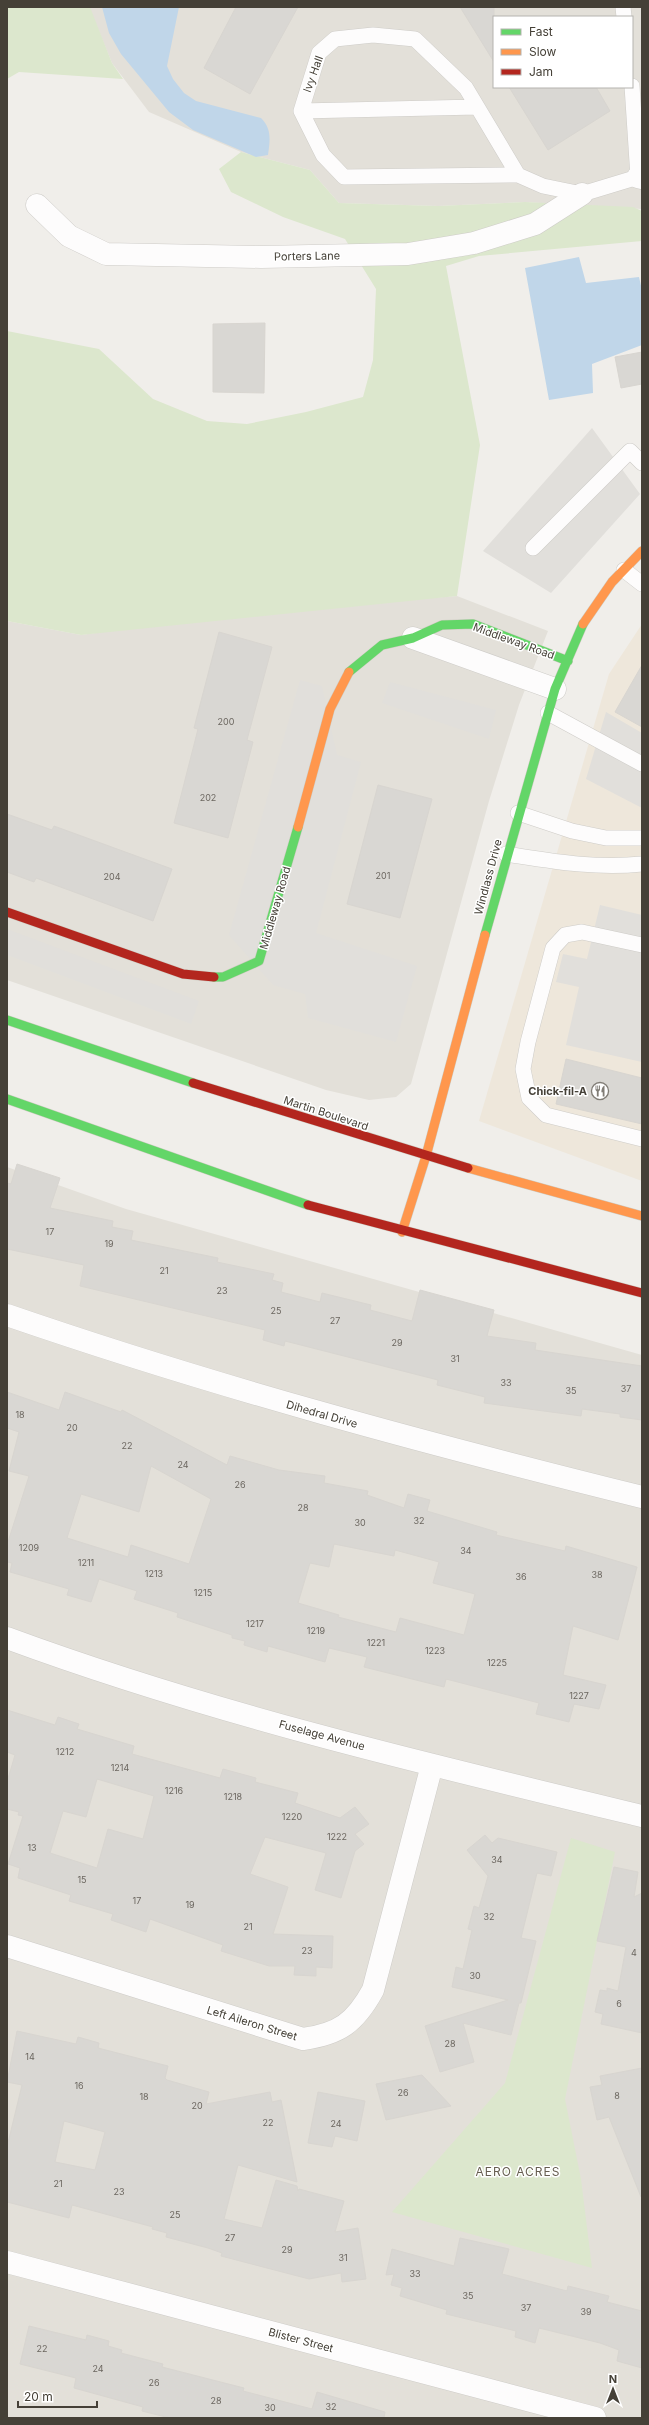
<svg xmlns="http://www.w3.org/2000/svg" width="649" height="2425" viewBox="0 0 649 2425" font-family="Inter,sans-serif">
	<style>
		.residential { fill: #e3e0d9; fill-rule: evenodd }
		.commercial { fill: #eee7db }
		.green { fill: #dce7cd }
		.parking { fill: #e1dfdb }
		.water { fill: #c0d6e9 }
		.building { fill: #d9d7d3; stroke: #d8d5d0; fill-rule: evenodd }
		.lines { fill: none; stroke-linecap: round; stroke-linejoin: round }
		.lane-casing { stroke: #ceccc8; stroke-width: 16 }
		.street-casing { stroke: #ceccc8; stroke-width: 23 }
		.fast-casing { stroke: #cecbc2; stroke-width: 10 }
		.slow-casing { stroke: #cecbc2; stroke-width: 10 }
		.jam-casing { stroke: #cecbc2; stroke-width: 10 }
		.lane { stroke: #fdfcfc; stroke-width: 15 }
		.street { stroke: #fdfcfc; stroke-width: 22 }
		.fast { stroke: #63d668; stroke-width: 9 }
		.slow { stroke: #ff974d; stroke-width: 9 }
		.jam { stroke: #b3261e; stroke-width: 9 }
		.labels { text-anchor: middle; stroke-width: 3; stroke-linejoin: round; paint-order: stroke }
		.number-label { font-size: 9px; fill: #6b665f }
		.street-label { font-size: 11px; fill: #454037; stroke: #fff }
		.poi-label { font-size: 11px; font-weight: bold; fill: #454037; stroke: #fff; text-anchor: end }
		.neighbourhood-label { font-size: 12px; letter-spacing: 1px; fill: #665e50; stroke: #fff }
	</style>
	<rect width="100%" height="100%" fill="#f0eeea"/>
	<path class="residential" d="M 89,7 L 642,7 L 642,209 L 525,202 L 438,206 L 339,203 L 310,170 L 241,152 L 149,112 L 112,63 ZM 494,17 L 632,17 L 632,87 L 494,87 Z
		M 457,596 L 548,631 L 519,705 L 489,801 L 411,1084 L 396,1097 L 369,1100 L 326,1090 L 7,980 L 7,621 L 81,635 L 245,612 Z
		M 7,1167 L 126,1209 L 642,1355 L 642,2418 L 7,2418 Z"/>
	<path class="commercial" d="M 642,624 L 642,1181 L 479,1121 L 609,674 Z"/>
	<path class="green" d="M 7,7 L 90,7 L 112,63 L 123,79 L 19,72 L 7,79 Z
		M 241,152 L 310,170 L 339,203 L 438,206 L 525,202 L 633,207 L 642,211 L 642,241 L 479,256 L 446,266 L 480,445 L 457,596 L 81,635 L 7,621 L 7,331 L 99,349 L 153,399 L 207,421 L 247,424 L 306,412 L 363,397 L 373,360 L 376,289 L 345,239 L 283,217 L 231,192 L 219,169 Z
		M 571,1838 L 615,1852 L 565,2099 L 581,2179 L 592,2268 L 392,2212 L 505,2083 Z"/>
	<path class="parking" d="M 592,428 L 640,494 L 551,593 L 483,551 Z
		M 300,680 L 322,686 L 337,755 L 361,762 L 316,933 L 417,966 L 396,1042 L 308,1018 L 305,994 L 273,985 L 229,935 Z
		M 390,682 L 496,710 L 489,739 L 382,703 Z
		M 606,712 L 642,733 L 642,808 L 586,779 Z
		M 600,905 L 642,915 L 642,1062 L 566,1045 L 579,987 L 556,982 L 563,954 L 587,959 Z
		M 7,929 L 199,1001 L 191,1024 L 7,955 Z"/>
	<path class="water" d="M 102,7 L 179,7 L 167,66 L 173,79 L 184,93 L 196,101 L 261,118 C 272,129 270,140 268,155 L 256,157 L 193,130 L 169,112 L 121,54 L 109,33 Z
		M 579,257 L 586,283 L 639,277 L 642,290 L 642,345 L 592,364 L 593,393 L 549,400 L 525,268 Z"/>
	<path class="building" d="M 236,7 L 298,7 L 250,94 L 204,68 Z
		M 460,7 L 494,7 L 494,62 Z
		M 509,87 L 596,87 L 610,111 L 548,150 Z
		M 265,323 L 264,393 L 213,392 L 213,324 Z
		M 642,352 L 642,384 L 621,388 L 615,357 Z
		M 219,632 L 272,647 L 247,740 L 253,742 L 228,838 L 174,823 L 198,729 L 194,728 Z
		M 642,665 L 642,727 L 615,712 Z
		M 378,785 L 432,799 L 400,918 L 347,904 Z
		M 7,814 L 52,830 L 54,826 L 172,869 L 153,921 L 36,878 L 34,882 L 7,872 Z
		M 566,1059 L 642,1078 L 642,1124 L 556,1104 Z
		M 17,1164 L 60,1178 L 50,1208 L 113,1221 L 112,1227 L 133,1231 L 131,1240 L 218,1258 L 217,1262 L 274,1274 L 272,1280 L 283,1283 L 281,1292 L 320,1302 L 322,1293 L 371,1305 L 370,1310 L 412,1321 L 420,1290 L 494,1310 L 487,1336 L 536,1343 L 535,1350 L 642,1366 L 642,1420 L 620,1417 L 620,1414 L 582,1409 L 581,1416 L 484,1403 L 485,1397 L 437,1385 L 438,1380 L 285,1341 L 284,1346 L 263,1340 L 265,1330 L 80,1286 L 84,1265 L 7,1249 L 7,1183 L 11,1184 Z
		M 7,1392 L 59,1410 L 65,1392 L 121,1412 L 122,1410 L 227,1465 L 230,1456 L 279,1470 L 325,1476 L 324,1483 L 368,1491 L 367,1495 L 404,1508 L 408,1494 L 430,1500 L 427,1511 L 497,1532 L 496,1535 L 565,1551 L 566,1546 L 637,1567 L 618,1640 L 573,1626 L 563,1675 L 606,1685 L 599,1709 L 574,1704 L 569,1722 L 536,1714 L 539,1703 L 446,1679 L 444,1687 L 364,1667 L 367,1657 L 329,1648 L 325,1662 L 268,1646 L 267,1652 L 244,1645 L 245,1641 L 232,1638 L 232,1635 L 177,1617 L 178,1613 L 134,1599 L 137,1591 L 99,1579 L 91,1602 L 67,1595 L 69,1589 L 10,1572 L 12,1563 L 7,1562 L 7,1545 L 29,1476 L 9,1471 L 19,1432 L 7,1428 ZM 151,1466 L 211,1499 L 189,1564 L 131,1545 L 128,1557 L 67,1538 L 81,1494 L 139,1512 ZM 334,1544 L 394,1556 L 395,1550 L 439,1562 L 433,1583 L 475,1594 L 464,1635 L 400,1618 L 396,1632 L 338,1617 L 339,1615 L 298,1603 L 310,1563 L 329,1567 Z
		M 7,1710 L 55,1725 L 58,1717 L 79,1724 L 77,1729 L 134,1746 L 132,1754 L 220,1778 L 223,1769 L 256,1778 L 255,1782 L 298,1793 L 295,1803 L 340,1818 L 355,1807 L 369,1824 L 355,1834 L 364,1844 L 355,1851 L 341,1898 L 315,1890 L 326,1853 L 265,1837 L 250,1874 L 288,1887 L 273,1934 L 333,1936 L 332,1968 L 316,1967 L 316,1976 L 294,1975 L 295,1966 L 269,1966 L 221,1951 L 223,1945 L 150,1919 L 146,1932 L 111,1920 L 113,1914 L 69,1901 L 71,1895 L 18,1878 L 20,1868 L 8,1864 L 23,1816 L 18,1815 L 19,1812 L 7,1809 L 7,1782 L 15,1755 L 7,1752 ZM 97,1779 L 154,1796 L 143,1839 L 108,1829 L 97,1868 L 50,1853 L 63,1811 L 86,1817 Z
		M 485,1835 L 492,1843 L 498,1838 L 557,1852 L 551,1876 L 537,1873 L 521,1938 L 536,1941 L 521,2003 L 519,2003 L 511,2035 L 463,2023 L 474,2062 L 440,2072 L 425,2026 L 508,2000 L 452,1987 L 456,1967 L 463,1969 L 472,1930 L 468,1929 L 474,1906 L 479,1908 L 488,1876 L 467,1850 Z
		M 614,1867 L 638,1872 L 634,1897 L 642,1893 L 642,2033 L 601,2024 L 603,2014 L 595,2012 L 600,1990 L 607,1991 L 607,1988 L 618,1991 L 626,1947 L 597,1941 Z
		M 17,2031 L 76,2044 L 78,2037 L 99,2043 L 98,2048 L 168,2066 L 165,2078 L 167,2080 L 209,2092 L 206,2104 L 270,2092 L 272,2102 L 281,2100 L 297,2182 L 238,2165 L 224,2219 L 262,2228 L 276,2180 L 297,2186 L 298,2191 L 299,2189 L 344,2201 L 335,2232 L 358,2228 L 366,2279 L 342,2282 L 341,2273 L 309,2279 L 221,2256 L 222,2253 L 208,2248 L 166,2237 L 167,2233 L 152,2229 L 153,2227 L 72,2205 L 69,2218 L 7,2202 L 7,2147 L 22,2085 L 7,2082 ZM 64,2121 L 105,2132 L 95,2170 L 55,2162 Z
		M 642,2068 L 642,2197 L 641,2197 L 609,2117 L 597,2120 L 590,2087 L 602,2085 L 600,2076 Z
		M 422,2075 L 451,2106 L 386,2120 L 376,2084 Z
		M 318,2092 L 365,2101 L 357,2141 L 335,2136 L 332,2147 L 308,2143 Z
		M 460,2238 L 509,2249 L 502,2274 L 567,2291 L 568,2286 L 609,2296 L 607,2302 L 642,2311 L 642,2368 L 617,2361 L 619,2350 L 600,2343 L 539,2328 L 535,2343 L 515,2337 L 516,2331 L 446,2314 L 447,2310 L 400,2296 L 402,2288 L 391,2285 L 394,2274 L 386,2275 L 392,2249 L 454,2266 Z
		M 29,2326 L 86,2340 L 87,2335 L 109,2341 L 108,2346 L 122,2350 L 121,2353 L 163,2364 L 162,2367 L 244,2388 L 243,2391 L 312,2409 L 317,2392 L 385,2412 L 384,2418 L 170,2418 L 142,2411 L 143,2407 L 74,2388 L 76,2378 L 20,2364 Z"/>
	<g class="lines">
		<g class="lane-casing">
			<path id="lane" d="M 623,7 L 624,17
				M 477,107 L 301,111 L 319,53 L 335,39 L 373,35 L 415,39 L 466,88 L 518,175 L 543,186 L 582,194 L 638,177 L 632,86
				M 301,111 L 323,155 L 344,177 L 518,175
				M 533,548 L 630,451 L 642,463
				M 624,570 L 642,584
				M 548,713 L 642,764
				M 518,813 L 572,831 L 606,838 L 642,838
				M 506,854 C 552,861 595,869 642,864
				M 642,945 L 582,932 L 565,935 L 553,948 L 528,1042 L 523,1069 L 529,1098 L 546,1115 L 642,1139"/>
		</g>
		<g class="street-casing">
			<path id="street" d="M 638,177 L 642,178
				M 37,205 L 69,236 L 106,254 L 261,257 L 408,254 L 474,243 L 535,224 L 582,194
				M 413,638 L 555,689
				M 7,1315 C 216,1387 428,1444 642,1497
				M 7,1638 C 213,1714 429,1765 642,1816
				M 7,1946 L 303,2039 C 339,2034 355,2023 373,1990 L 432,1765
				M 7,2262 L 595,2418"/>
		</g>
		<g class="fast-casing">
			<path id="fast" d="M 349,672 L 382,645 L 413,638 L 442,625 L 473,624 L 568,661
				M 485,935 L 555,689 L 583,624
				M 214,977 L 223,977 L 259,961 L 298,827
				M 7,1020 L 193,1083
				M 7,1099 L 308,1205"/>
		</g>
		<g class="slow-casing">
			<path id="slow" d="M 583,624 L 612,582 L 642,551
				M 298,827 L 330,709 L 349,672
				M 468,1168 L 642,1216
				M 402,1232 L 426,1156 L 485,935"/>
		</g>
		<g class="jam-casing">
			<path id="jam" d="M 7,912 L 183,974 L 214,977
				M 193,1083 L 468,1168
				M 308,1205 L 642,1293"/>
		</g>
		<use href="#lane" class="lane"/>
		<use href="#street" class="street"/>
		<use href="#fast" class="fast"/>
		<use href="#slow" class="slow"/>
		<use href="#jam" class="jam"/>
	</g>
	<defs>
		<g id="restaurant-ring" transform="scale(0.9)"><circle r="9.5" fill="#fff" stroke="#817d76" stroke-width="1.5"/><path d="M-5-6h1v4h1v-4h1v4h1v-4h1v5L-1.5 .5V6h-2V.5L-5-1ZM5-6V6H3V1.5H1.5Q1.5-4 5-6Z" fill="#817d76"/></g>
	</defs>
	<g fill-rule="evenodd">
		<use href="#restaurant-ring" x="600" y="1091"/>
	</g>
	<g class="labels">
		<g class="number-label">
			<text x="226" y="725">200</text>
			<text x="208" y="801">202</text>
			<text x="383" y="879">201</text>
			<text x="112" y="880">204</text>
			<text x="50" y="1235">17</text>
			<text x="109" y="1247">19</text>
			<text x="164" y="1274">21</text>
			<text x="222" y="1294">23</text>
			<text x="276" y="1314">25</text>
			<text x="335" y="1324">27</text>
			<text x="397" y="1346">29</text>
			<text x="455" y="1362">31</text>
			<text x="506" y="1386">33</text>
			<text x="626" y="1392">37</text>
			<text x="571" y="1394">35</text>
			<text x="20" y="1418">18</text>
			<text x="72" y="1431">20</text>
			<text x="127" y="1449">22</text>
			<text x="183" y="1468">24</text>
			<text x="240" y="1488">26</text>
			<text x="303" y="1511">28</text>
			<text x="419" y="1524">32</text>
			<text x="360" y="1526">30</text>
			<text x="29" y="1551">1209</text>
			<text x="466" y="1554">34</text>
			<text x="86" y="1566">1211</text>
			<text x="154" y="1577">1213</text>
			<text x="597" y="1578">38</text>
			<text x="521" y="1580">36</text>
			<text x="203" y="1596">1215</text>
			<text x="255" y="1627">1217</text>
			<text x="316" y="1634">1219</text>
			<text x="376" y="1646">1221</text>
			<text x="435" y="1654">1223</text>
			<text x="497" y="1666">1225</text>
			<text x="579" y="1699">1227</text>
			<text x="65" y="1755">1212</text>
			<text x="120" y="1771">1214</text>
			<text x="174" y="1794">1216</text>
			<text x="233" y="1800">1218</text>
			<text x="292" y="1820">1220</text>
			<text x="337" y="1840">1222</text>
			<text x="32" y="1851">13</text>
			<text x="497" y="1863">34</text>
			<text x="82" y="1883">15</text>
			<text x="137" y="1904">17</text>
			<text x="190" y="1908">19</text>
			<text x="489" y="1920">32</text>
			<text x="248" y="1930">21</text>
			<text x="307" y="1954">23</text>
			<text x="634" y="1956">4</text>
			<text x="475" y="1979">30</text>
			<text x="619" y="2007">6</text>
			<text x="450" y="2047">28</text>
			<text x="30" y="2060">14</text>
			<text x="79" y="2089">16</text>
			<text x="403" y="2096">26</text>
			<text x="617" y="2099">8</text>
			<text x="144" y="2100">18</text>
			<text x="197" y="2109">20</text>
			<text x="268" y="2126">22</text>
			<text x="336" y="2127">24</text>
			<text x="58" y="2187">21</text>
			<text x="119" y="2195">23</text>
			<text x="175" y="2218">25</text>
			<text x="230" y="2241">27</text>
			<text x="287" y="2253">29</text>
			<text x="343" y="2261">31</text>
			<text x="415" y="2277">33</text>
			<text x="468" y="2299">35</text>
			<text x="526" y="2311">37</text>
			<text x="586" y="2315">39</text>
			<text x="42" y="2352">22</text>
			<text x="98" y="2372">24</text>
			<text x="154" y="2386">26</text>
			<text x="216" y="2404">28</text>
			<text x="331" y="2410">32</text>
			<text x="270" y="2411">30</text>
		</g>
		<g class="street-label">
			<text transform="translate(313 74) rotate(-70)" y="4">Ivy Hall</text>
			<text transform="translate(307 256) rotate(-1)" y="4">Porters Lane</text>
			<text transform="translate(514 641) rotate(20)" y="4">Middleway Road</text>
			<text transform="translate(488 877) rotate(-75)" y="4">Windlass Drive</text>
			<text transform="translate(275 908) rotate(-74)" y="4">Middleway Road</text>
			<text transform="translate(326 1113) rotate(18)" y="4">Martin Boulevard</text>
			<text transform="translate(322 1414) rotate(16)" y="4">Dihedral Drive</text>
			<text transform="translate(322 1735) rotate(15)" y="4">Fuselage Avenue</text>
			<text transform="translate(252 2023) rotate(17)" y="4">Left Aileron Street</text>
			<text transform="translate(301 2340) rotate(15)" y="4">Blister Street</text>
		</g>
		<g class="poi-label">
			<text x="587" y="1095">Chick-fil-A</text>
		</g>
		<g class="neighbourhood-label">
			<text x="518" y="2176">AERO ACRES</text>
		</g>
	</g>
	<rect width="649" height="2425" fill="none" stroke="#454037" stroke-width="16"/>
	<rect x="493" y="16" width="140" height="72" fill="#ffffff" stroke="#b5b3af"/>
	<rect x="501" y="29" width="20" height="6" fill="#63d668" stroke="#b5b3af"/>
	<text x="529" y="36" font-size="12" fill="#454037">Fast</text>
	<rect x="501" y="49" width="20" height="6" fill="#ff974d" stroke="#b5b3af"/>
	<text x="529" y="56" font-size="12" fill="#454037">Slow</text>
	<rect x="501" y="69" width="20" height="6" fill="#b3261e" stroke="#b5b3af"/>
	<text x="529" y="76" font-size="12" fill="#454037">Jam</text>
	<g transform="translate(613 2389)" stroke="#ffffff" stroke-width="3" paint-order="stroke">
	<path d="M0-3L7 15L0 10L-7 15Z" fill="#454037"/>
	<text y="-6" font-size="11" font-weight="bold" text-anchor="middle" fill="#454037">N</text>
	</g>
	<path d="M18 2401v6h79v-6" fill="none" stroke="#454037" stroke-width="2"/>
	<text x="24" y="2401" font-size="12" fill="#454037" stroke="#ffffff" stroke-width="3" paint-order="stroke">20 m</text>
</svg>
